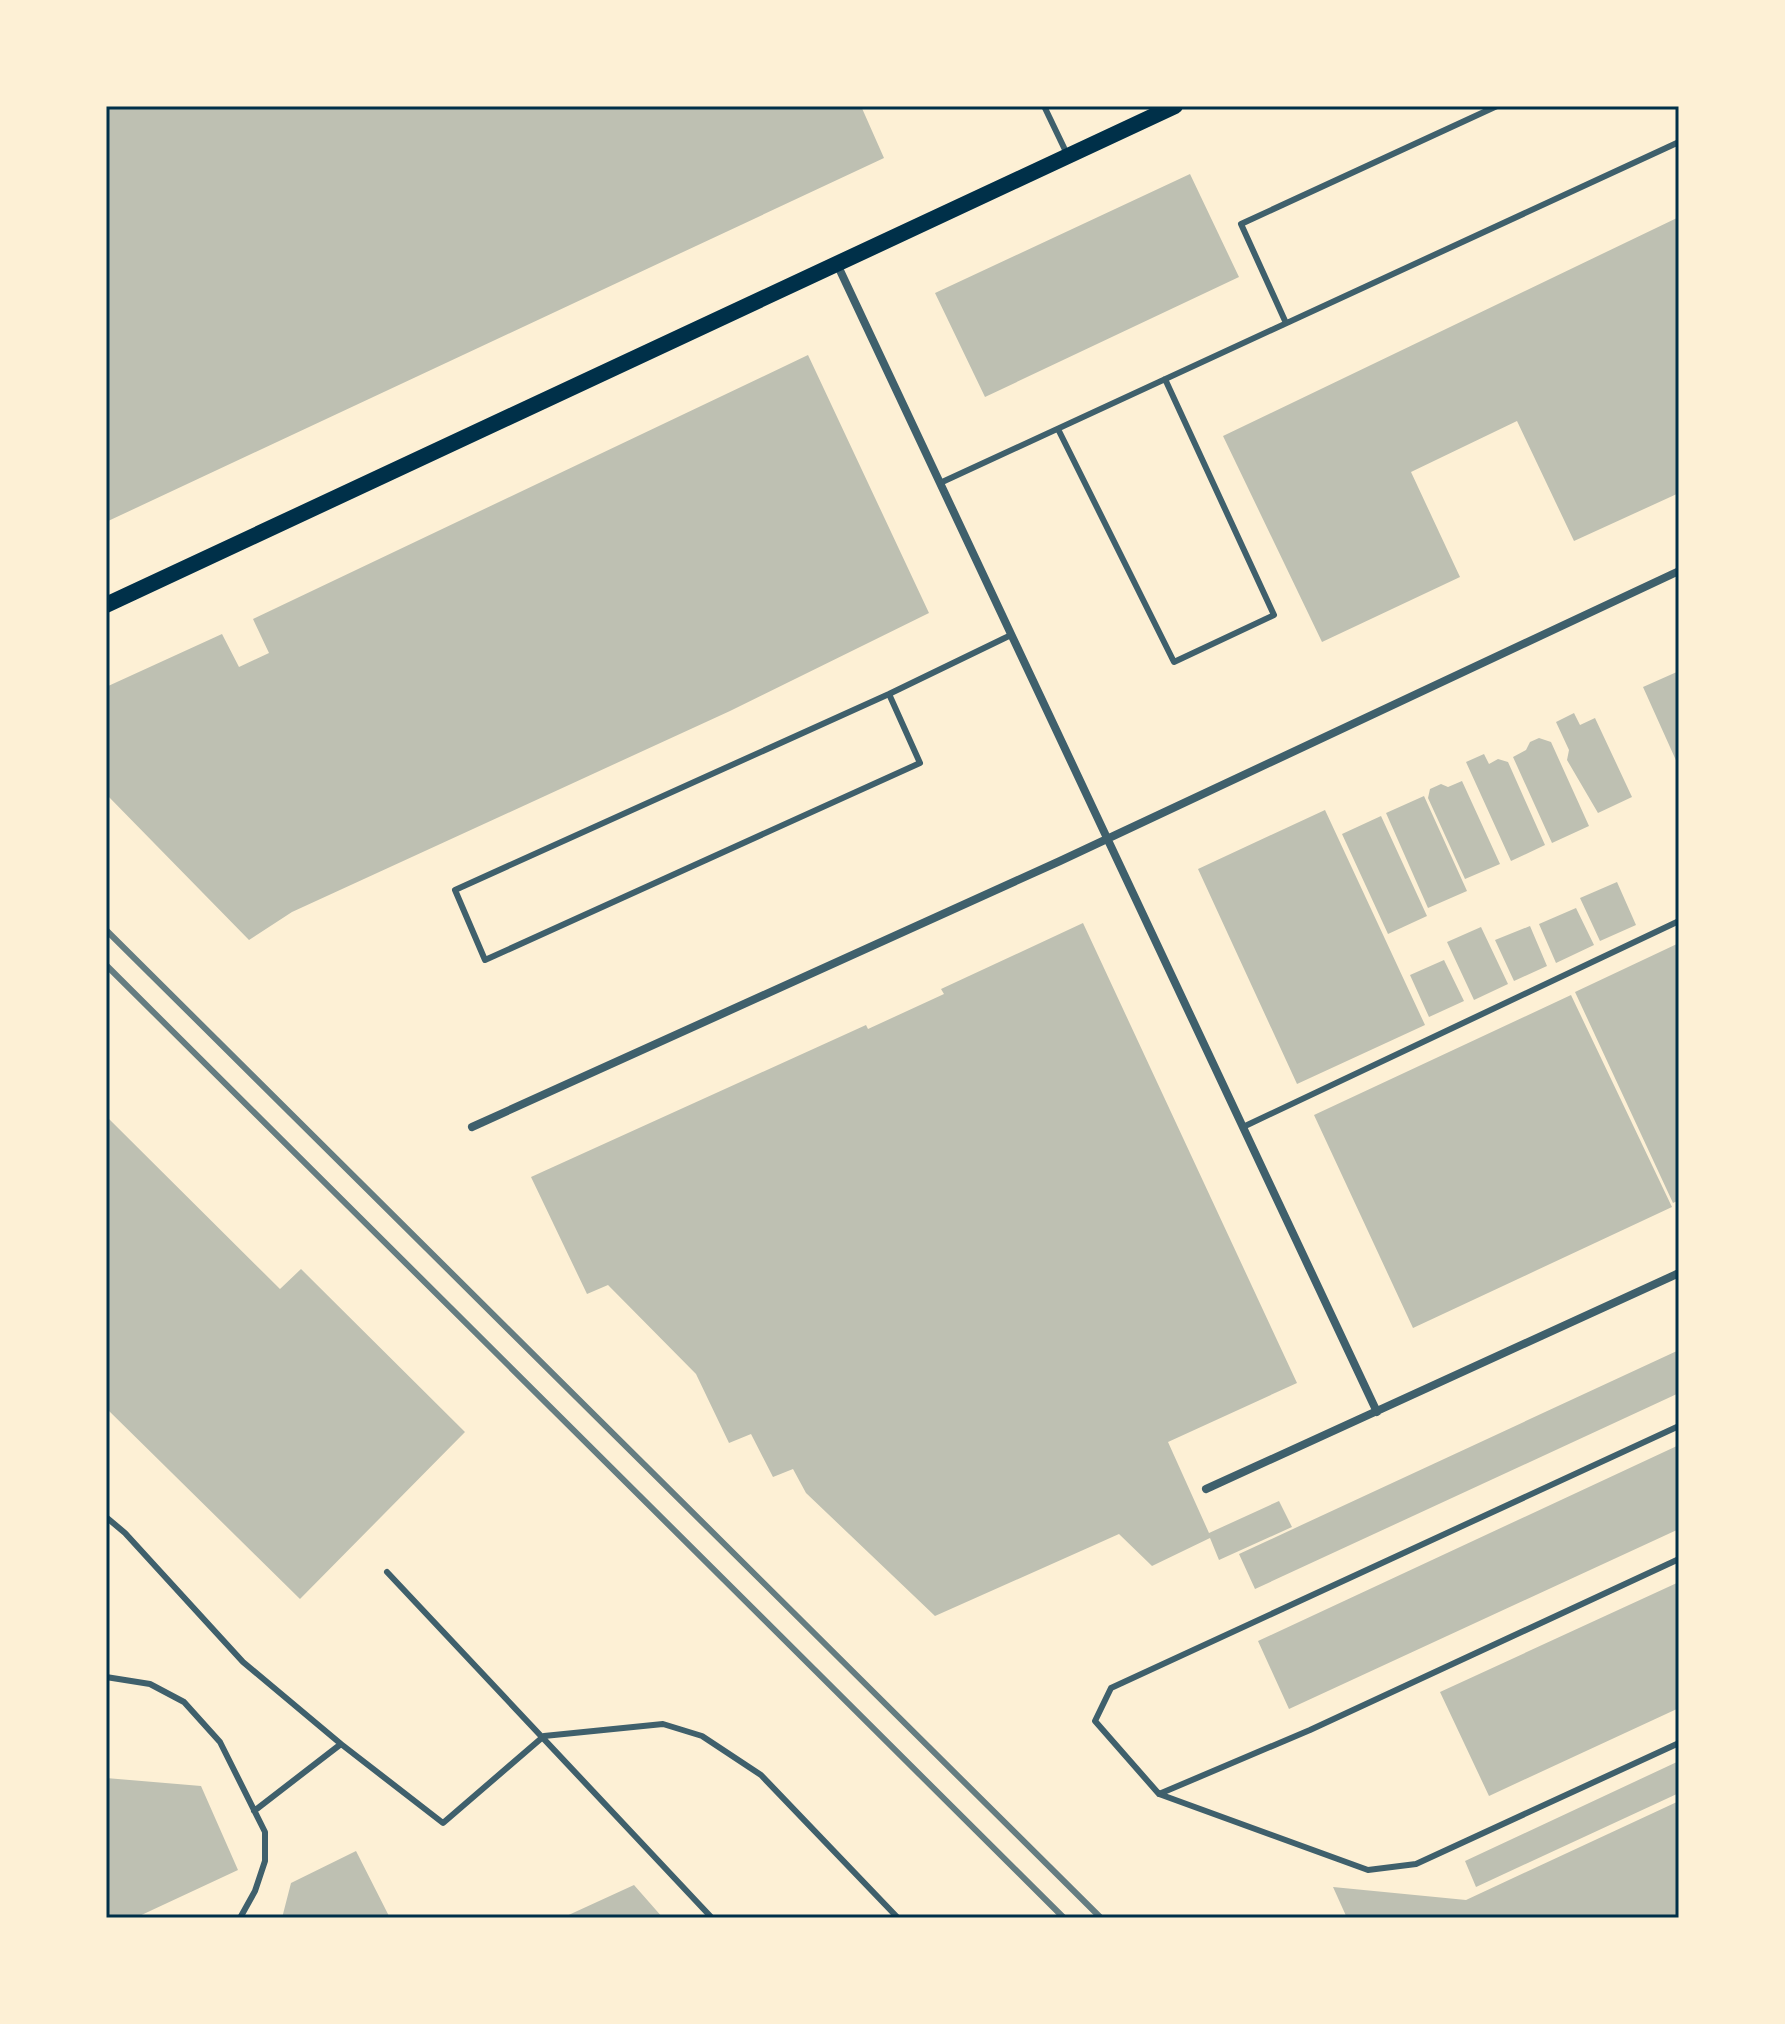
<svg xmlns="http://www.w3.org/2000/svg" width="1785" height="2024" viewBox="0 0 1785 2024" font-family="Lato,sans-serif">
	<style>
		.building { fill: #bec0b2 }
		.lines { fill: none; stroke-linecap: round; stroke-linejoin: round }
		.service { stroke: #3f606c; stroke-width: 6 }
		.minor { stroke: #3f606c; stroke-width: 8 }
		.secondary { stroke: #003049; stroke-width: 16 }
		.rail { stroke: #657d81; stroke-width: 6 }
		.neatline { fill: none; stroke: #003049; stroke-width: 3 }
	</style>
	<rect width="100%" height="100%" fill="#fdf0d5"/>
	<path class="building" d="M 106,106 L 861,106 L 884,158 L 106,522 Z
		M 1190,174 L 1239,277 L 985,397 L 935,293 Z
		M 1679,217 L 1679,493 L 1574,541 L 1517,421 L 1411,472 L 1460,577 L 1322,642 L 1223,436 Z
		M 808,355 L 929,613 L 730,711 L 292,912 L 249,940 L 106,794 L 106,687 L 222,634 L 239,667 L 269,653 L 253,619 Z
		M 1679,671 L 1679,767 L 1643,687 Z
		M 1574,713 L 1580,725 L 1595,718 L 1632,797 L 1598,813 L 1567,760 L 1569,750 L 1556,722 Z
		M 1539,738 L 1551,742 L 1589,826 L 1552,843 L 1513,757 L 1526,750 L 1530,742 Z
		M 1484,754 L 1489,764 L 1498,759 L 1508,762 L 1545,845 L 1511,861 L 1466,762 Z
		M 1462,781 L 1500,864 L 1465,879 L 1428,798 L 1430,789 L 1441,784 L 1448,787 Z
		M 1424,796 L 1467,891 L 1428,908 L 1386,813 Z
		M 1325,810 L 1425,1025 L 1297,1084 L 1198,869 Z
		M 1381,816 L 1427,916 L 1388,934 L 1342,834 Z
		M 1617,882 L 1636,925 L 1600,941 L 1580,898 Z
		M 1576,908 L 1594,945 L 1556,963 L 1539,924 Z
		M 1083,923 L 1297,1383 L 1168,1442 L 1209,1533 L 1279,1501 L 1292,1527 L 1219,1560 L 1210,1538 L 1152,1566 L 1119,1534 L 935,1616 L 806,1493 L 793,1469 L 773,1477 L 751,1434 L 729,1443 L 696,1374 L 608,1285 L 587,1294 L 531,1177 L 866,1025 L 868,1029 L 944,994 L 941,989 Z
		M 1530,926 L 1547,966 L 1514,981 L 1495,940 Z
		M 1481,927 L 1508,984 L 1474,1000 L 1447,942 Z
		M 1679,943 L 1679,1200 L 1673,1203 L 1575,992 Z
		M 1444,960 L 1464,1001 L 1429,1017 L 1410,975 Z
		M 1571,995 L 1672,1207 L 1413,1328 L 1314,1115 Z
		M 106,1116 L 280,1289 L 301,1269 L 465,1432 L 300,1599 L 106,1408 Z
		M 1679,1350 L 1679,1393 L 1255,1589 L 1239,1554 Z
		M 1679,1445 L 1679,1529 L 1289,1709 L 1258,1641 Z
		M 1679,1582 L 1679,1708 L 1489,1796 L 1440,1692 Z
		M 1679,1761 L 1679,1793 L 1476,1887 L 1465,1861 Z
		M 106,1778 L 201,1786 L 238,1870 L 135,1918 L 106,1918 Z
		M 1679,1801 L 1679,1918 L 1347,1918 L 1333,1887 L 1466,1900 Z
		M 356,1851 L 390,1918 L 282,1918 L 291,1883 Z
		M 634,1885 L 663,1918 L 562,1918 Z"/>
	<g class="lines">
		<path class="service" d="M 1044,106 L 1068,156
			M 1286,323 L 1241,224 L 1497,106
			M 1058,429 L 1174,662 L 1274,615 L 1165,379
			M 940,483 L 1679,142
			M 889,694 L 920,763 L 485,960 L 455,890 L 889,694 L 1011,635
			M 1243,1127 L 1679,921
			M 1679,1426 L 1111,1688 L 1095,1721 L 1159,1794 L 1368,1870 L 1416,1864 L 1679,1743
			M 106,1517 L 125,1533 L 243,1662 L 341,1744 L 254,1811
			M 387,1572 L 712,1918
			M 106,1677 L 150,1684 L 184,1702 L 220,1742 L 265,1832 L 265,1861 L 255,1891 L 240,1918
			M 341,1744 L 443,1823 L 544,1736 L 663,1724 L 702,1736 L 761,1775 L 898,1918
			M 1159,1794 L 1310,1730 L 1679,1559"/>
		<path class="minor" d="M 837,264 L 1377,1412
			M 472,1127 L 1060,861 L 1679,571
			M 1206,1489 L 1679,1273"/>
		<path class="secondary" d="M 106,605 L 1175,106"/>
		<path class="rail" d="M 106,930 L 1101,1918
			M 106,965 L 1064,1918"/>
	</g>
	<rect width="1785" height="2024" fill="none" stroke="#fdf0d5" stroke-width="216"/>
	<rect x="108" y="108" width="1569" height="1808" class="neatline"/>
</svg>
